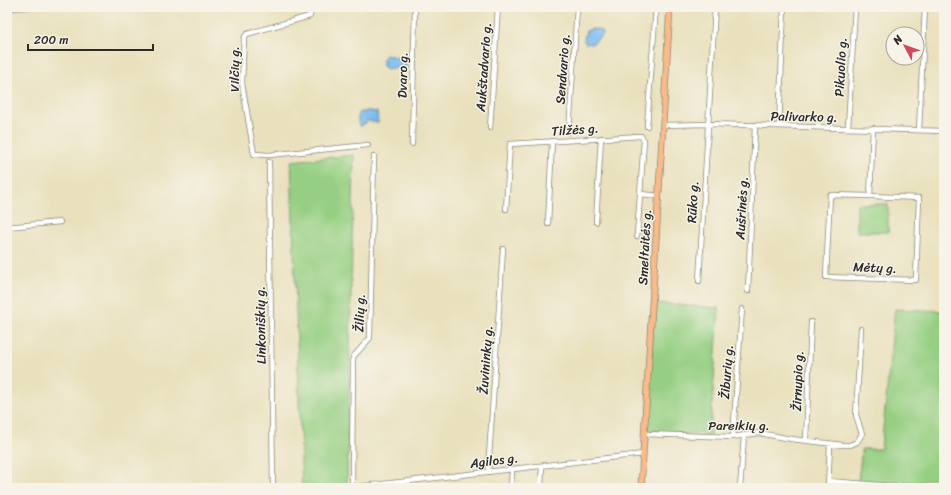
<svg xmlns="http://www.w3.org/2000/svg" width="951" height="495" viewBox="0 0 951 495" font-family="Sriracha,sans-serif">
	<style>
		.green { fill: #96cf83; stroke: #607d57 }
		.water { fill: #7abcf0; stroke: #52748e }
		.lines { fill: none; stroke-linecap: round; stroke-linejoin: round }
		.minor-casing { stroke: #8a8674; stroke-width: 6 }
		.major-casing { stroke: #8a8674; stroke-width: 7 }
		.minor { stroke: #fff; stroke-width: 4.5 }
		.major { stroke: #fabb8b; stroke-width: 5.5 }
		.labels { text-anchor: middle; stroke-width: 3; stroke-linejoin: round; paint-order: stroke }
		.street-label { font-size: 13px; fill: #2b2b2b; stroke: #f7f3e8 }
	</style>
	<rect width="100%" height="100%" fill="#f7f3e8"/>
	<filter id="ink" filterUnits="userSpaceOnUse"><feTurbulence type="fractalNoise" baseFrequency=".025" numOctaves="2"/><feDisplacementMap in="SourceGraphic" scale="8" xChannelSelector="R" yChannelSelector="G"/><feConvolveMatrix kernelMatrix="1 2 1 2 8 2 1 2 1" color-interpolation-filters="sRGB"/></filter>
	<filter id="wash" filterUnits="userSpaceOnUse"><feTurbulence type="fractalNoise" baseFrequency=".012" numOctaves="4" result="noise"/><feDisplacementMap in="SourceGraphic" scale="16" xChannelSelector="R" yChannelSelector="G"/><feGaussianBlur stdDeviation="0.9" result="paint"/><feColorMatrix in="noise" values="0 0 0 0 0 0 0 0 0 0 0 0 0 0 0 0 0 1.4 0 .05"/><feComposite in="paint" operator="in"/></filter>
	<g filter="url(#wash)">
		<rect width="100%" height="100%" fill="#e9e1be"/>
		<path class="green" d="M 354,155 L 347,485 L 302,488 L 291,161 Z
			M 857,204 L 888,204 L 888,232 L 857,232 Z
			M 654,303 L 719,308 L 710,435 L 647,432 Z
			M 895,309 L 944,311 L 944,488 L 857,488 L 862,449 L 881,449 Z"/>
		<path class="water" d="M 591,29 L 598,29 L 604,33 L 592,44 L 585,43 L 584,39 L 586,31 Z
			M 386,55 L 407,59 L 406,67 L 387,69 L 383,66 L 383,58 Z
			M 368,111 L 377,112 L 378,123 L 368,121 L 360,127 L 358,122 L 358,113 Z"/>
	</g>
	<g filter="url(#ink)">
		<g class="lines">
			<g class="minor-casing">
				<path id="minor" d="M 311,7 L 310,16 L 247,34 L 244,38 L 242,83 L 254,154 L 269,155 L 368,145
					M 7,8 L 31,7
					M 663,125 L 708,124 L 944,131
					M 647,126 L 656,7
					M 779,126 L 784,7
					M 490,128 L 498,7
					M 848,128 L 855,7
					M 919,130 L 925,7
					M 569,132 L 577,7
					M 412,144 L 415,7
					M 269,162 L 273,488
					M 641,194 L 659,196
					M 870,196 L 919,198 L 916,280 L 826,277 L 830,195 L 870,196 L 873,128
					M 506,209 L 510,144 L 641,136 L 644,140 L 637,236
					M 596,222 L 601,138
					M 548,224 L 552,141
					M 7,227 L 60,222
					M 699,281 L 715,7
					M 748,291 L 755,125
					M 644,434 L 733,437 L 759,433 L 791,439 L 843,445 L 850,445 L 857,442 L 862,434 L 856,415 L 861,329
					M 733,437 L 742,309
					M 806,440 L 811,322
					M 488,472 L 503,249
					M 828,481 L 892,486 L 944,486
					M 348,488 L 643,454
					M 352,488 L 353,357 L 370,338 L 374,156
					M 511,488 L 512,470
					M 541,488 L 542,466
					M 740,488 L 744,436
					M 828,488 L 830,445"/>
			</g>
			<g class="major-casing">
				<path id="major" d="M 641,488 L 670,7"/>
			</g>
			<use href="#minor" class="minor"/>
			<use href="#major" class="major"/>
		</g>
	</g>
	<g class="labels">
		<g class="street-label">
			<text transform="translate(483 67) rotate(-86)" y="5">Aukštadvario g.</text>
			<text transform="translate(840 67) rotate(-87)" y="5">Pikuolio g.</text>
			<text transform="translate(234 69) rotate(-90)" y="5">Vilčių g.</text>
			<text transform="translate(562 69) rotate(-86)" y="5">Sendvario g.</text>
			<text transform="translate(402 75) rotate(-89)" y="5">Dvaro g.</text>
			<text transform="translate(804 116) rotate(1)" y="5">Palivarko g.</text>
			<text transform="translate(575 129) rotate(-4)" y="5">Tilžės g.</text>
			<text transform="translate(692 202) rotate(-87)" y="5">Rūko g.</text>
			<text transform="translate(741 208) rotate(-87)" y="5">Aušrinės g.</text>
			<text transform="translate(644 247) rotate(-87)" y="5">Smeltaitės g.</text>
			<text transform="translate(875 267) rotate(2)" y="5">Mėtų g.</text>
			<text transform="translate(359 313) rotate(-88)" y="5">Žilių g.</text>
			<text transform="translate(260 325) rotate(-91)" y="5">Linkoniškių g.</text>
			<text transform="translate(485 360) rotate(-86)" y="5">Žuvininkų g.</text>
			<text transform="translate(726 372) rotate(-86)" y="5">Žiburių g.</text>
			<text transform="translate(797 381) rotate(-88)" y="5">Žirnupio g.</text>
			<text x="739" y="430">Pareikių g.</text>
			<text transform="translate(494 460) rotate(-7)" y="5">Agilos g.</text>
		</g>
	</g>
	<rect width="951" height="495" fill="none" stroke="#f7f3e8" stroke-width="24"/>
	<g transform="translate(905 46) rotate(311)"><circle r="19" fill="#f7f3e8" stroke="#a5a39c"/>
	<path d="M0-3L7 15L0 10L-7 15Z" fill="#d1495b"/>
	<text y="-6" font-size="11" font-weight="bold" text-anchor="middle" fill="#2b2b2b">N</text>
	</g>
	<path d="M28 44v6h125v-6" fill="none" stroke="#2b2b2b" stroke-width="2"/>
	<text x="34" y="44" font-size="12" fill="#2b2b2b" stroke="#f7f3e8" stroke-width="3" paint-order="stroke">200 m</text>
</svg>
